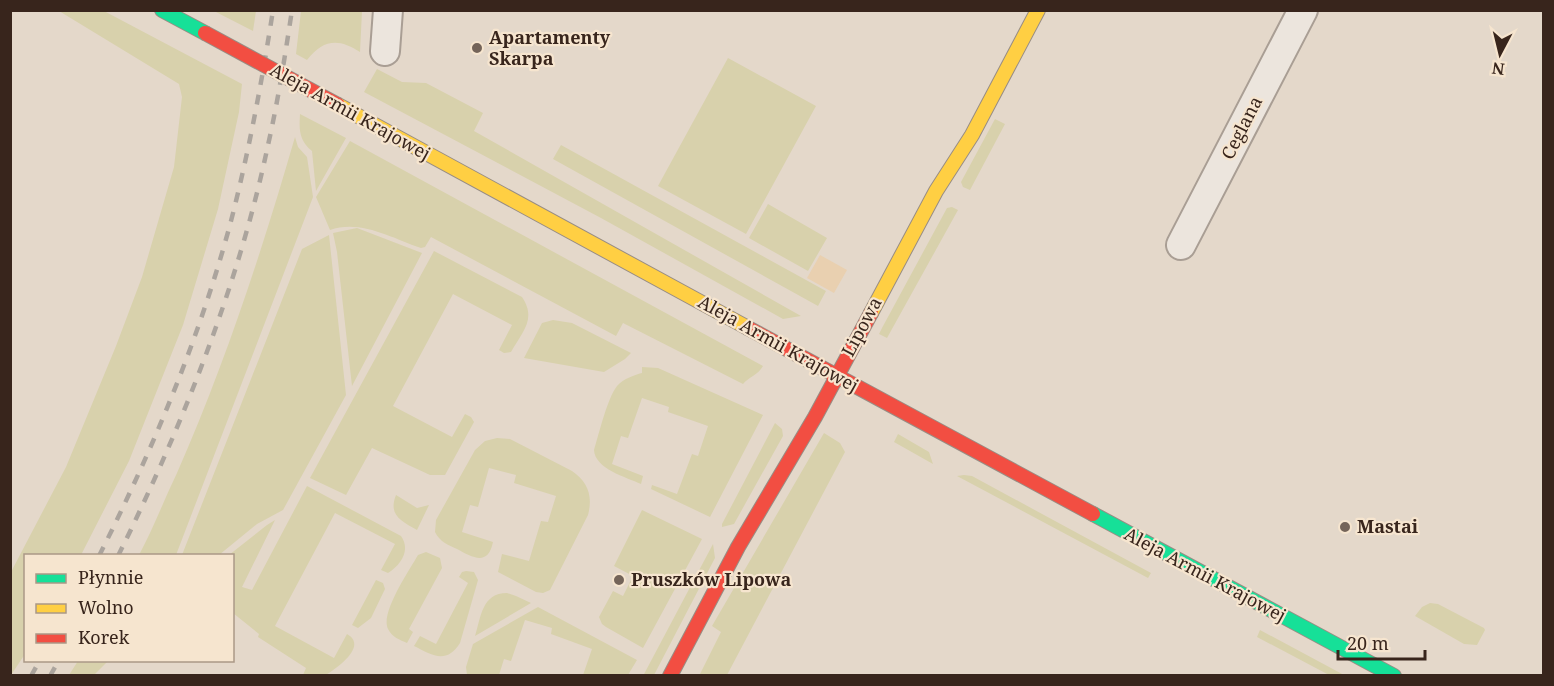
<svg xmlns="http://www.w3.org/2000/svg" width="1554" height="686" viewBox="0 0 1554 686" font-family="'Noto Serif',serif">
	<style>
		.green { fill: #d8d1ac }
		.sand { fill: #e9d0b0 }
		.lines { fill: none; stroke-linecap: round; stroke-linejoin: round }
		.street-casing { stroke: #a99e94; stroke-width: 32 }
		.fast-casing { stroke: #988d84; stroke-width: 16 }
		.slow-casing { stroke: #988d84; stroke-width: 16 }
		.jam-casing { stroke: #988d84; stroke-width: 16 }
		.street { stroke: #ece5dd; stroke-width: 28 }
		.fast { stroke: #16e098; stroke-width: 14 }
		.slow { stroke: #ffcf43; stroke-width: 14 }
		.jam { stroke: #f24e42; stroke-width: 14 }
		.rail { stroke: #aba49d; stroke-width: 4.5; stroke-dasharray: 10 10; stroke-linecap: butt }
		.jam-bridge-casing { stroke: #988d84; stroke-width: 16; stroke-linecap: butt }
		.jam-bridge { stroke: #f24e42; stroke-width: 14 }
		.poi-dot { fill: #746459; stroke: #f6e5cf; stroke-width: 2 }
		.labels { text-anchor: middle; stroke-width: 4.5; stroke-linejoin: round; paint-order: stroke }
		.poi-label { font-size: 18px; font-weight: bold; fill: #38251c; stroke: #f6e5cf; text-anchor: start }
		.street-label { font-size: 18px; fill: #38251c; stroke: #f6e5cf }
	</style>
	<rect width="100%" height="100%" fill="#e4d8ca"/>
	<path class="green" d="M 59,11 L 104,11 L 242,84 L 239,112 L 218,209 L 183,325 L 129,461 L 81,555 L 26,556 L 25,654 L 11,675 L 11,572 L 66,467 L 116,346 L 142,277 L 174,167 L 182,97 L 179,84 Z
		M 214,11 L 256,11 L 253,31 Z
		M 301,11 L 362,11 L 360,52 C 339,38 323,39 307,60 L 296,54 Z
		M 728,58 L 816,106 L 746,234 L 658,186 Z
		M 377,69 L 402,82 L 426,83 L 483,113 L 474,131 L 801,316 L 783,319 L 601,218 L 364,92 Z
		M 300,114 L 346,138 L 316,191 L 312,151 C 299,140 299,130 300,114 Z
		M 995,119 L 1005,124 L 970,190 L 963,187 L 961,182 Z
		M 295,137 L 298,147 L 307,157 L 313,197 L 176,555 L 139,555 C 153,529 164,500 177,473 C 225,364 262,251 295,137 Z
		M 350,141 L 763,366 C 758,375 749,377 743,384 L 623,323 L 616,336 L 431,237 L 425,247 L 421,248 C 392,238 360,219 330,230 L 316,197 Z
		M 561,145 L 826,291 L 818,306 L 553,159 Z
		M 768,204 L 827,238 L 808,271 L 749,238 Z
		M 952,207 L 958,210 L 887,338 L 879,334 L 882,328 L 947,208 Z
		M 357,228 L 422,253 L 352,386 L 337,252 L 333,233 Z
		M 329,235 L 346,395 L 283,510 L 257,524 L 219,555 L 182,555 L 302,249 Z
		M 434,251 L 522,297 C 537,319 522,332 511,352 L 504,353 L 499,350 L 512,325 L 453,294 L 393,406 L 452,437 L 465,414 L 471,417 L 474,422 L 445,475 L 430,475 L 372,448 L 346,495 L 310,478 Z
		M 553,320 L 572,323 L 631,353 L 625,359 L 604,372 L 524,358 L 542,323 Z
		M 642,367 L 658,368 L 763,415 L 710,517 L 651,489 L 652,485 L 677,494 L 692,454 L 698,456 L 708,426 L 668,412 L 669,407 L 642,398 L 628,438 L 621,436 L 612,464 L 643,476 L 641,484 C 626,477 595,469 594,450 C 599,434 607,399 617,386 C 623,379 634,375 642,373 Z
		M 775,423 L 782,429 L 783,436 L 734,524 L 722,527 L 722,524 Z
		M 824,433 L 840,443 L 845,452 L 727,675 L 699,676 L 721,632 L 712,626 Z
		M 898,434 L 929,452 L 933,464 L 894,442 Z
		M 497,438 L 510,439 L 572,471 C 588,482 593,496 588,515 L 550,590 L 543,593 L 536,592 L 498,572 L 502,554 L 529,561 L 541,521 L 548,522 L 556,496 L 514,483 L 516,475 L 489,468 L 478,507 L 470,505 L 462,532 L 493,542 C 488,567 472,557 457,549 C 448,545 440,542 435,532 L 436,520 L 475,450 L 485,441 Z
		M 964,475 L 972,476 L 1151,573 L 1148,578 L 957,476 Z
		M 307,486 L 401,536 C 411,550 401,565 388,573 L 381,570 L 395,544 L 335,513 L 275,626 L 334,658 L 347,634 C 368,646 338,667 326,675 L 303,675 L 306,668 L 258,637 L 259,634 L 233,613 L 232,556 L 229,555 L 267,525 L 275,520 L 242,587 L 252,590 Z
		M 396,495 L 417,508 L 429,505 L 417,530 C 401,521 388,515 396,495 Z
		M 642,510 L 702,539 L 643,648 L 606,627 L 602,624 L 599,617 L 613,591 L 623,596 L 633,576 L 614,566 Z
		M 713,544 L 715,558 L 654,675 L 643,676 Z
		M 426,552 L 440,558 L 442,568 L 409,629 L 413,632 L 407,643 C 400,640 392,637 388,629 C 380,613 409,571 418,555 Z
		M 466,571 L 474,572 L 478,580 L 460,643 C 446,665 432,655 414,646 L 420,636 L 436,644 L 468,583 L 459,577 L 462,572 Z
		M 376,580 L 383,583 L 385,589 L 371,618 L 358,628 L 352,625 Z
		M 507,593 L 516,596 L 531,603 L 475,636 C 481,617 482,593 507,593 Z
		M 1430,603 L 1438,604 L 1484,628 L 1485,630 L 1477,645 L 1464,644 L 1415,616 L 1422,607 Z
		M 538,607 L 637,660 L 628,675 L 583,675 L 592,649 L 551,634 L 552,628 L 525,620 L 511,661 L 504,659 L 499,675 L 467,675 L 466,667 L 473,644 Z
		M 1260,630 L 1344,675 L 1329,675 L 1257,637 Z
		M 78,661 L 78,660 L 108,661 L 94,675 L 69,675 Z"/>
	<path class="sand" d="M 820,255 L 847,270 L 834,293 L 807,278 Z"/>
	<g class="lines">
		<g class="street-casing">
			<path id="street" d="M 385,51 L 388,10
				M 1181,245 L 1303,10"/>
		</g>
		<g class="fast-casing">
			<path id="fast" d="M 162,10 L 205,33
				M 1093,514 L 1394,676"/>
		</g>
		<g class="slow-casing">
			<path id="slow" d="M 338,105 L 748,328
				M 871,313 L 936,191 L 972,135 L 1038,10"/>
		</g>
		<g class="jam-casing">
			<path id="jam" d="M 748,328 L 1093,514
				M 670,676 L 738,547 L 815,417 L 871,313"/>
		</g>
		<use href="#street" class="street"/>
		<use href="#fast" class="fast"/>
		<use href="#slow" class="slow"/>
		<use href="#jam" class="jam"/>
		<path class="rail" d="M 99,556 C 153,449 200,337 231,221 C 249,151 262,81 273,10
			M 118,556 C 181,429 239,284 268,145 C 278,101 285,56 292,10
			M 31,676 L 40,660
			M 50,676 L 59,660"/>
		<g class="jam-bridge-casing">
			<path id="jam-bridge" d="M 205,33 L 338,105"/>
		</g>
		<use href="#jam-bridge" class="jam-bridge"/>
	</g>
	<g class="poi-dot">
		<circle cx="477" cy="48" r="6"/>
		<circle cx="1345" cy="527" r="6"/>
		<circle cx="619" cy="580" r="6"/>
	</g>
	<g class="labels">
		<g class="poi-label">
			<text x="489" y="44">Apartamenty<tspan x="489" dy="21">Skarpa</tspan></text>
			<text x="1357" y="533">Mastai</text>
			<text x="631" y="586">Pruszków Lipowa</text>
		</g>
		<g class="street-label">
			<text transform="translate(350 112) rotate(29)" y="6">Aleja Armii Krajowej</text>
			<text transform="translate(1242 128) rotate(-63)" y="6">Ceglana</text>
			<text transform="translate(862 327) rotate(-62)" y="6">Lipowa</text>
			<text transform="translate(778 344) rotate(29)" y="6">Aleja Armii Krajowej</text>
			<text transform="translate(1205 575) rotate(28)" y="6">Aleja Armii Krajowej</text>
		</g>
	</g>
	<rect width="1554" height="686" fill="none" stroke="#38251c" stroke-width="24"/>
	<rect x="24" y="554" width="210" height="108" fill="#f6e5cf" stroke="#aa9887" stroke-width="1.5"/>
	<rect x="36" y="574" width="30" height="9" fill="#16e098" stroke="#aa9887" stroke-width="1.5"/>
	<text x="78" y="584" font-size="18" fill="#38251c">Płynnie</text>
	<rect x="36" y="604" width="30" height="9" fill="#ffcf43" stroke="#aa9887" stroke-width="1.5"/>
	<text x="78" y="614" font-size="18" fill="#38251c">Wolno</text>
	<rect x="36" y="634" width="30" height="9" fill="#f24e42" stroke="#aa9887" stroke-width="1.5"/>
	<text x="78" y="644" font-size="18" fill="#38251c">Korek</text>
	<g transform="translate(1500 54) rotate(187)" stroke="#f6e5cf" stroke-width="4.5" paint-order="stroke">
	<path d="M0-4.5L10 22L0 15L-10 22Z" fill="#38251c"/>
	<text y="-9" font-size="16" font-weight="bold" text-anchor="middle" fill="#38251c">N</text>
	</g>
	<path d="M1338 650v9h87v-9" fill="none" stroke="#38251c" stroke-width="3"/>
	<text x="1347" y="650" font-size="18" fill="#38251c" stroke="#f6e5cf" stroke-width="4.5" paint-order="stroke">20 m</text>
</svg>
